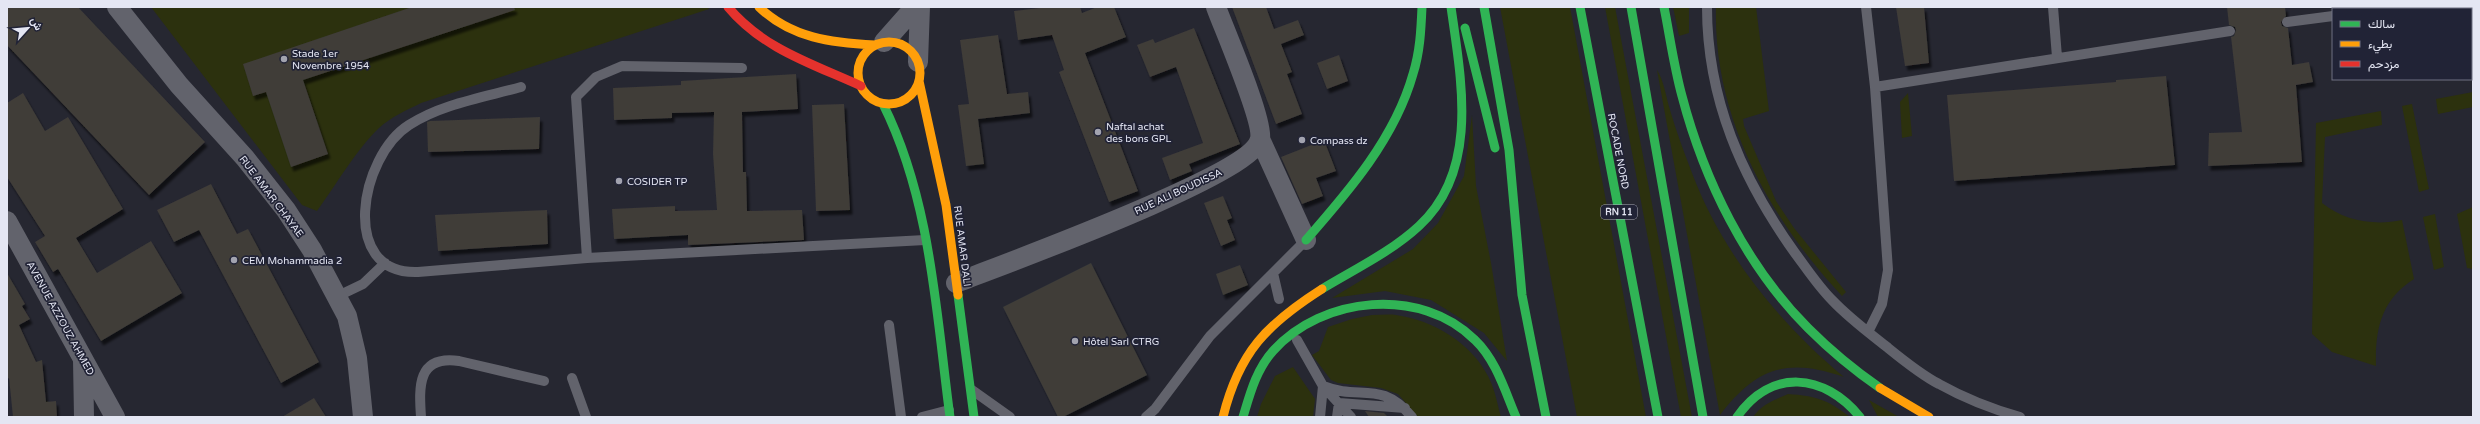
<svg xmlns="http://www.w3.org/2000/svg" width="2480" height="424" viewBox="0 0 2480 424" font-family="'Varela Round',Vazirmatn,sans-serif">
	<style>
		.green { fill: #2c310e }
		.building { fill: #3f3c39; filter: url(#shadow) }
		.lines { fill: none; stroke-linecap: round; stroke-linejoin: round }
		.lane { stroke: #62636c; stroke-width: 10 }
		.street { stroke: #62636c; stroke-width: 20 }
		.fast { stroke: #30b455; stroke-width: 9 }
		.slow { stroke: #ff9f0a; stroke-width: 9 }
		.jam { stroke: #e5322d; stroke-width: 9 }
		.poi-dot { fill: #a2a3af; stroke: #212336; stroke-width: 1.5 }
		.labels { text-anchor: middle; stroke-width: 3.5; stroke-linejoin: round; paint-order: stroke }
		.shield { fill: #212336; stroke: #aaacba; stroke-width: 1 }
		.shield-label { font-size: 9px; font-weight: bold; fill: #e4e6f3 }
		.poi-label { font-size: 10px; fill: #e4e6f3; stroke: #212336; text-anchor: start }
		.street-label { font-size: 10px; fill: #e4e6f3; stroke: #212336 }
	</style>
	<defs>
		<filter id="shadow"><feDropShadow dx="2.5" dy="4.5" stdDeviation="1" flood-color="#0009"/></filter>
	</defs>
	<rect width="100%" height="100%" fill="#262731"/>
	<path class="green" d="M 151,7 L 708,7 L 709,9 L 421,103 C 407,110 391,117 379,128 C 356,150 336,185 317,211 L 302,205 Z
		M 1500,7 L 1570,7 L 1646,417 L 1577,417 Z
		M 1605,7 L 1615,7 L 1692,417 L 1681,417 Z
		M 1673,7 L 1689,7 L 1689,33 L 1679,36 Z
		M 1716,7 L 1756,7 L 1769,111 L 1743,119 L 1744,126 L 1776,201 L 1794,228 L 1846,292 L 1842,296 C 1769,218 1713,116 1716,7 Z
		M 2452,7 L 2473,7 L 2473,70 L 2471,71 L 2471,9 L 2452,9 Z
		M 1657,70 C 1664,81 1666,97 1670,110 C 1676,131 1684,152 1692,173 C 1722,253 1779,323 1844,377 C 1787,357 1756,368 1720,415 Z
		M 2473,92 L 2473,107 L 2438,114 L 2436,99 Z
		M 1908,93 L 1912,136 L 1902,138 L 1900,102 Z
		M 2412,104 L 2429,189 L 2419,192 L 2402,106 Z
		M 2381,111 L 2382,125 L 2325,137 L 2322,203 C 2344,221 2375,226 2402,220 L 2414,279 C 2381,300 2375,329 2376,366 L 2332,352 L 2312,334 L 2316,123 Z
		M 1472,115 L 1476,186 L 1491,263 L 1507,361 L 1484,333 L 1431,300 L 1385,291 L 1332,298 L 1413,249 L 1438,223 L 1464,176 Z
		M 2473,207 L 2473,269 L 2467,268 L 2457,214 Z
		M 2435,214 L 2444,267 L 2434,270 L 2423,217 Z
		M 1372,315 C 1380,315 1389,314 1396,315 C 1433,320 1471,343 1488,376 C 1495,389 1497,403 1501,417 L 1418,417 L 1398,394 L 1381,388 L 1338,383 L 1331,380 L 1312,355 L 1319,351 L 1328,327 L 1352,319 Z
		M 1293,367 L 1315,399 L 1313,417 L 1257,417 L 1261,404 L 1275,376 Z
		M 1788,394 C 1817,396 1828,400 1850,417 L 1753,417 C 1762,404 1774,400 1788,394 Z
		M 1869,400 L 1899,417 L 1878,417 Z"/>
	<path class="building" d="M 7,7 L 78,7 L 205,142 L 149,195 L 7,45 Z
		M 412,7 L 514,7 L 515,10 L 303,80 L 328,154 L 291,167 L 266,92 L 253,96 L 243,64 Z
		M 1048,7 L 1080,7 L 1082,13 L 1097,7 L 1114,7 L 1126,37 L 1085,53 L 1138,191 L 1109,202 L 1059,72 L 1064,70 L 1052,35 L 1018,40 L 1014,11 Z
		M 1232,7 L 1266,7 L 1274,29 L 1298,20 L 1304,35 L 1281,44 L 1292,72 L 1287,74 L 1302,114 L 1276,124 Z
		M 1896,7 L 1924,7 L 1929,63 L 1905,66 Z
		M 2227,7 L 2285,7 L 2286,16 L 2281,22 L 2282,26 L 2288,28 L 2292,65 L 2309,62 L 2313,82 L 2296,85 L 2302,162 L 2208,166 L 2209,133 L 2242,132 L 2231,37 L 2234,36 L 2236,30 L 2235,27 L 2229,25 Z
		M 1194,28 L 1240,144 L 1189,164 L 1192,171 L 1170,180 L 1162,158 L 1203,143 L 1176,67 L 1150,77 L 1137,45 L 1153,39 L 1155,43 Z
		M 998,35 L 1007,94 L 1028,92 L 1030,113 L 978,119 L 984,164 L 966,166 L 958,105 L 969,104 L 960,40 Z
		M 1339,55 L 1348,81 L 1327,89 L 1317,63 Z
		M 796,74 L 798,109 L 742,112 L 743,172 L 746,172 L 747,211 L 802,210 L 804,240 L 688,245 L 688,235 L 614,239 L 612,209 L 675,206 L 675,211 L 717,210 L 713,154 L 714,112 L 672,113 L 672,118 L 614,120 L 613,88 L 681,85 L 681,81 Z
		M 2166,76 L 2175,165 L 1954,181 L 1947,95 L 2116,82 L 2116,80 Z
		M 23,93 L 45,131 L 68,117 L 123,209 L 76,238 L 97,273 L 151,241 L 182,293 L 101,341 L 58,269 L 53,272 L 35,242 L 45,236 L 7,177 L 7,103 Z
		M 844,104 L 850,210 L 816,211 L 812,105 Z
		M 540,117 L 539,149 L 428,152 L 427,122 L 430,121 Z
		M 1324,140 L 1336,171 L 1316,178 L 1323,196 L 1302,204 L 1281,157 Z
		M 211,184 L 237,234 L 248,229 L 319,362 L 281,383 L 199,230 L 174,242 L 157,210 Z
		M 1223,196 L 1232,218 L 1227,220 L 1235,240 L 1221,246 L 1204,203 Z
		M 547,210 L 548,244 L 438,251 L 435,215 Z
		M 1091,263 L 1147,375 L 1063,417 L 1058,417 L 1003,307 Z
		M 1240,265 L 1248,285 L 1223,295 L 1216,274 Z
		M 7,273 L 25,304 L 22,306 L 30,319 L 19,325 L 36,362 L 42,360 L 46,402 L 56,401 L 57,417 L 13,417 L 9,378 L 7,379 Z
		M 314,398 L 326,417 L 282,417 Z
		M 1365,411 L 1384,413 L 1388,417 L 1369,417 Z"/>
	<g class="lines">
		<path class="lane" d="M 1707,7 C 1707,99 1742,179 1795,253 C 1807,269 1818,286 1832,300 C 1849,318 1868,332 1887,347 C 1903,360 1920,374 1939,384 C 1964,398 1992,409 2020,417
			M 1866,7 L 1875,87 L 1888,270 L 1882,304 L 1868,332
			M 2053,7 L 2057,57
			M 2377,9 L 2391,7
			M 2287,22 L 2333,16
			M 521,87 C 485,97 441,104 409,125 C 360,156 338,275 418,272 L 587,258 L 925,240
			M 1875,87 L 2230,31
			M 587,258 L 576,97 L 596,77 L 622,66 L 742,68
			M 1273,273 L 1279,299
			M 338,296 L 363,284 L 385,263
			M 889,325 L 901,417
			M 1297,340 L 1323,386 L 1351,417
			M 572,378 L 586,417
			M 972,390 L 1010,417
			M 421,417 C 419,387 417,355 459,361 L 544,381
			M 922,417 L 949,410
			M 1146,417 L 1155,409 L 1210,336 L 1306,240
			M 1320,417 L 1323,386 C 1360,401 1380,379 1412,417
			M 1337,417 L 1339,403 L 1405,408"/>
		<path class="street" d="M 117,7 L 179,85 L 245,158 L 286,210 L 312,250 L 347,316 L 357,358 L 363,417
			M 884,42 L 915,7
			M 918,62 L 920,7
			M 1260,139 L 1306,240
			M 7,221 L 115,417
			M 956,283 C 1001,265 1252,175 1260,139 C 1264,121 1224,29 1216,7
			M 83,360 L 84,417"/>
		<path class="fast" d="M 1484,7 L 1509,150 L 1522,295 L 1546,417
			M 1580,7 L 1658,417
			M 1631,7 L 1703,417
			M 1664,7 C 1670,37 1674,67 1682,96 C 1704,180 1746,266 1808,328 C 1830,350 1854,370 1880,388
			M 1465,28 L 1495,148
			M 883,104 C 931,200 936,312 950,417
			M 1306,240 C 1349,191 1395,138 1413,74 C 1420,52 1421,30 1422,7
			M 1322,289 C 1355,269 1391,252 1419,226 C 1480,170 1461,79 1451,7
			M 958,295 L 974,417
			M 1243,417 C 1250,394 1256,370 1273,351 C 1322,296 1421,286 1475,340 C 1496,360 1505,391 1516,417
			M 1737,417 C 1771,368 1824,373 1860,417"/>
		<path class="slow" d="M 759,7 C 791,38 832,43 875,45
			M858 73a31 31 0 1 1 62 0a31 31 0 1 1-62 0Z
			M 919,81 L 946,205 L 958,295
			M 1880,388 L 1929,417
			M 1223,417 C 1239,352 1267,324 1322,289"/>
		<path class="jam" d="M 728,7 C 763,49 813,64 861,86"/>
	</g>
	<g class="poi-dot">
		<circle cx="284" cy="59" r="4"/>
		<circle cx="1098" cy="132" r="4"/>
		<circle cx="1302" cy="140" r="4"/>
		<circle cx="619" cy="181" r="4"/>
		<circle cx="234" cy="260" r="4"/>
		<circle cx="1075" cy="341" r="4"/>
	</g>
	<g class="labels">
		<rect class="shield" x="1601" y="205" width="36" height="14" rx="3"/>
		<g class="shield-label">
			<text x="1619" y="215">RN 11</text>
		</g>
		<g class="poi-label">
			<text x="292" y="57">Stade 1er<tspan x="292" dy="12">Novembre 1954</tspan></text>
			<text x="1106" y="130">Naftal achat<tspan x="1106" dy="12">des bons GPL</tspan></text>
			<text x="1310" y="144">Compass dz</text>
			<text x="627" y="185">COSIDER TP</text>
			<text x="242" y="264">CEM Mohammadia 2</text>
			<text x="1083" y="345">Hôtel Sarl CTRG</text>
		</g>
		<g class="street-label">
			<text transform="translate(1619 151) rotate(79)" y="4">ROCADE NORD</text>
			<text transform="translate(1178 191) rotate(-25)" y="4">RUE ALI BOUDISSA</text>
			<text transform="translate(272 196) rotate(53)" y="4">RUE AMAR CHAYAE</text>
			<text transform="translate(963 246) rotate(83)" y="4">RUE AMAR DALI</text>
			<text transform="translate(61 318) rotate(61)" y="4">AVENUE AZZOUZ AHMED</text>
		</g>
	</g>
	<rect width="2480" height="424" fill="none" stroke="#e4e6f3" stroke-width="16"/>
	<rect x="2332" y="8" width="140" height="72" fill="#212336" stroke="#6f7182"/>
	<rect x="2340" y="21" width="20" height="6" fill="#30b455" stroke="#6f7182"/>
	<text x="2368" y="28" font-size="12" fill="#e4e6f3">سالك</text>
	<rect x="2340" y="41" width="20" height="6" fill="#ff9f0a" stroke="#6f7182"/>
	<text x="2368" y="48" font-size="12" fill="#e4e6f3">بطيء</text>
	<rect x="2340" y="61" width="20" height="6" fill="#e5322d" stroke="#6f7182"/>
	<text x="2368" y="68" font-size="12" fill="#e4e6f3">مزدحم</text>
	<g transform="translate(28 28) rotate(63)" stroke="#212336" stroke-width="3" paint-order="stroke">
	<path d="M0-3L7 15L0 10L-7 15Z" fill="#e4e6f3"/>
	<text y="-6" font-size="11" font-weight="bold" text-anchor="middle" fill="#e4e6f3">ش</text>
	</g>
</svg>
